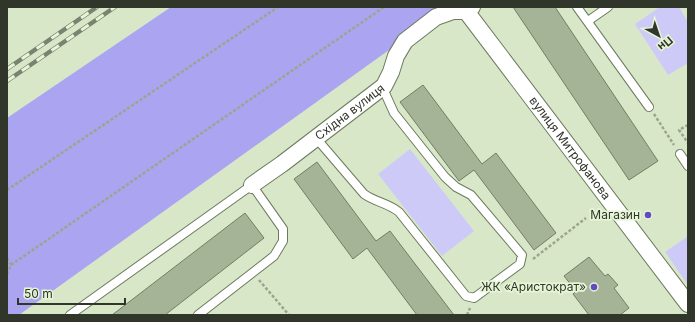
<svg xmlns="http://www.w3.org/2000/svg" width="695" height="322" viewBox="0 0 695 322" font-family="Inter,sans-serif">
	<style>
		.green { fill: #cdcaf8 }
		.forest { fill: #aba4f0 }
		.building { fill: #a5b396; stroke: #727e63 }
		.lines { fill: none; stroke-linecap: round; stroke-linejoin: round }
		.lane-casing { stroke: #6d7a5f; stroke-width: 10 }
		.street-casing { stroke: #6d7a5f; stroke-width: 18 }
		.path { stroke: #9aa58e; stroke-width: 2.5; stroke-dasharray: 3 2; stroke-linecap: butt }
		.lane { stroke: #fff; stroke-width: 8 }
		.street { stroke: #fff; stroke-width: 16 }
		.rail-casing { stroke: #7a8370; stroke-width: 4.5 }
		.rail { stroke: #e6f5d6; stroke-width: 3; stroke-dasharray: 9; stroke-linecap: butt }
		.poi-dot { fill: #634ac3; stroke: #e6f5d6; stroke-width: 1.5 }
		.labels { text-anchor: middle; stroke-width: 3.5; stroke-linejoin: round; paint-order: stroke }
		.street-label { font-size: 12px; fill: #31362b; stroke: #e6f5d6 }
		.poi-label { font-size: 12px; fill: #31362b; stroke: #e6f5d6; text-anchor: end }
	</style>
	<rect width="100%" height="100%" fill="#d9e7c9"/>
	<path class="green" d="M 660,7 L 679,7 L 688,22 L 688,63 L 668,75 L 635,24 Z
		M 410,149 L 474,231 L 442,256 L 378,174 Z
		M 688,236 L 688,285 L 665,252 Z"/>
	<path class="forest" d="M 171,7 L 449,7 L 19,315 L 7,315 L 7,118 Z"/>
	<path class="building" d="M 513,7 L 555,7 L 658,161 L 629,180 Z
		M 423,85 L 482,164 L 496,153 L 556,233 L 534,250 L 474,170 L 459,181 L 400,102 Z
		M 317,162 L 376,241 L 390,231 L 454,315 L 417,315 L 367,248 L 353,259 L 294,179 Z
		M 245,213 L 264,238 L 165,315 L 112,315 Z
		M 589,257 L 605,276 L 608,274 L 618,285 L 614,288 L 629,308 L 620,315 L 589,315 L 573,294 L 576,291 L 564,276 Z"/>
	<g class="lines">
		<g class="lane-casing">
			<path id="lane" d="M 577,7 L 649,107
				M 588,21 L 608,7
				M 316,138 L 364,194 C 375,202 388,203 399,212 L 466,296 L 474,298 L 520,264 L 522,255 L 471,195 L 456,187 L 445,177 L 394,113 L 385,93 L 384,86
				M 680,154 L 688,166
				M 70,315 L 252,185 L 283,229 L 283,241 L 274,256 L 198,315"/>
		</g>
		<g class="street-casing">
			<g id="street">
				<path id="s1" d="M 466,11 L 688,304"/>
				<path id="s2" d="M 252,185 L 282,164 L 384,86 L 391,72 L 396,56 L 405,41 L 436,17 L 453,11 L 466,11 L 472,7"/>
			</g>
		</g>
		<path class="path" d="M 654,114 L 674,145
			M 688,125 L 679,130 L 688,143
			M 7,190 L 278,7
			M 7,258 L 11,265
			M 533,259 L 586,218
			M 7,274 L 11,265 L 384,7
			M 259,280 L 289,315
			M 467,315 L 470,308"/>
		<use href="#lane" class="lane"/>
		<use href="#street" class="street"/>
		<g class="rail-casing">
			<path id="rail" d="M 7,69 L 97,7
				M 7,81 L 115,7"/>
		</g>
		<use href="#rail" class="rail"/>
	</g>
	<g class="poi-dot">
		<circle cx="648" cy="215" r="4"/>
		<circle cx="594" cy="287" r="4"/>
	</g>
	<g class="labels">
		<g class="street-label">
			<text dy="4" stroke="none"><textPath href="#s2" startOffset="122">Східна вулиця</textPath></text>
			<text dy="4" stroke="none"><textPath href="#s1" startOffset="172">вулиця Митрофанова</textPath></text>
		</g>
		<g class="poi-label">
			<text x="640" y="219">Магазин</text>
			<text x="586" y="291">ЖК «Аристократ»</text>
		</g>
	</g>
	<rect width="695" height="322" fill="none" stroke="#31362b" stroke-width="16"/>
	<g transform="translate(659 36) rotate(140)" stroke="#e6f5d6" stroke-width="3" paint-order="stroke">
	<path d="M0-3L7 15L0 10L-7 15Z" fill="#31362b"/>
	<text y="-6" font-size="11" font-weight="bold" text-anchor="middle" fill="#31362b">Пн</text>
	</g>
	<path d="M18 298v6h107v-6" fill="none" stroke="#31362b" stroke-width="2"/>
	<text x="24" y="298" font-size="12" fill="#31362b" stroke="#e6f5d6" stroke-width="3" paint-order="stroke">50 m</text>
</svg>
